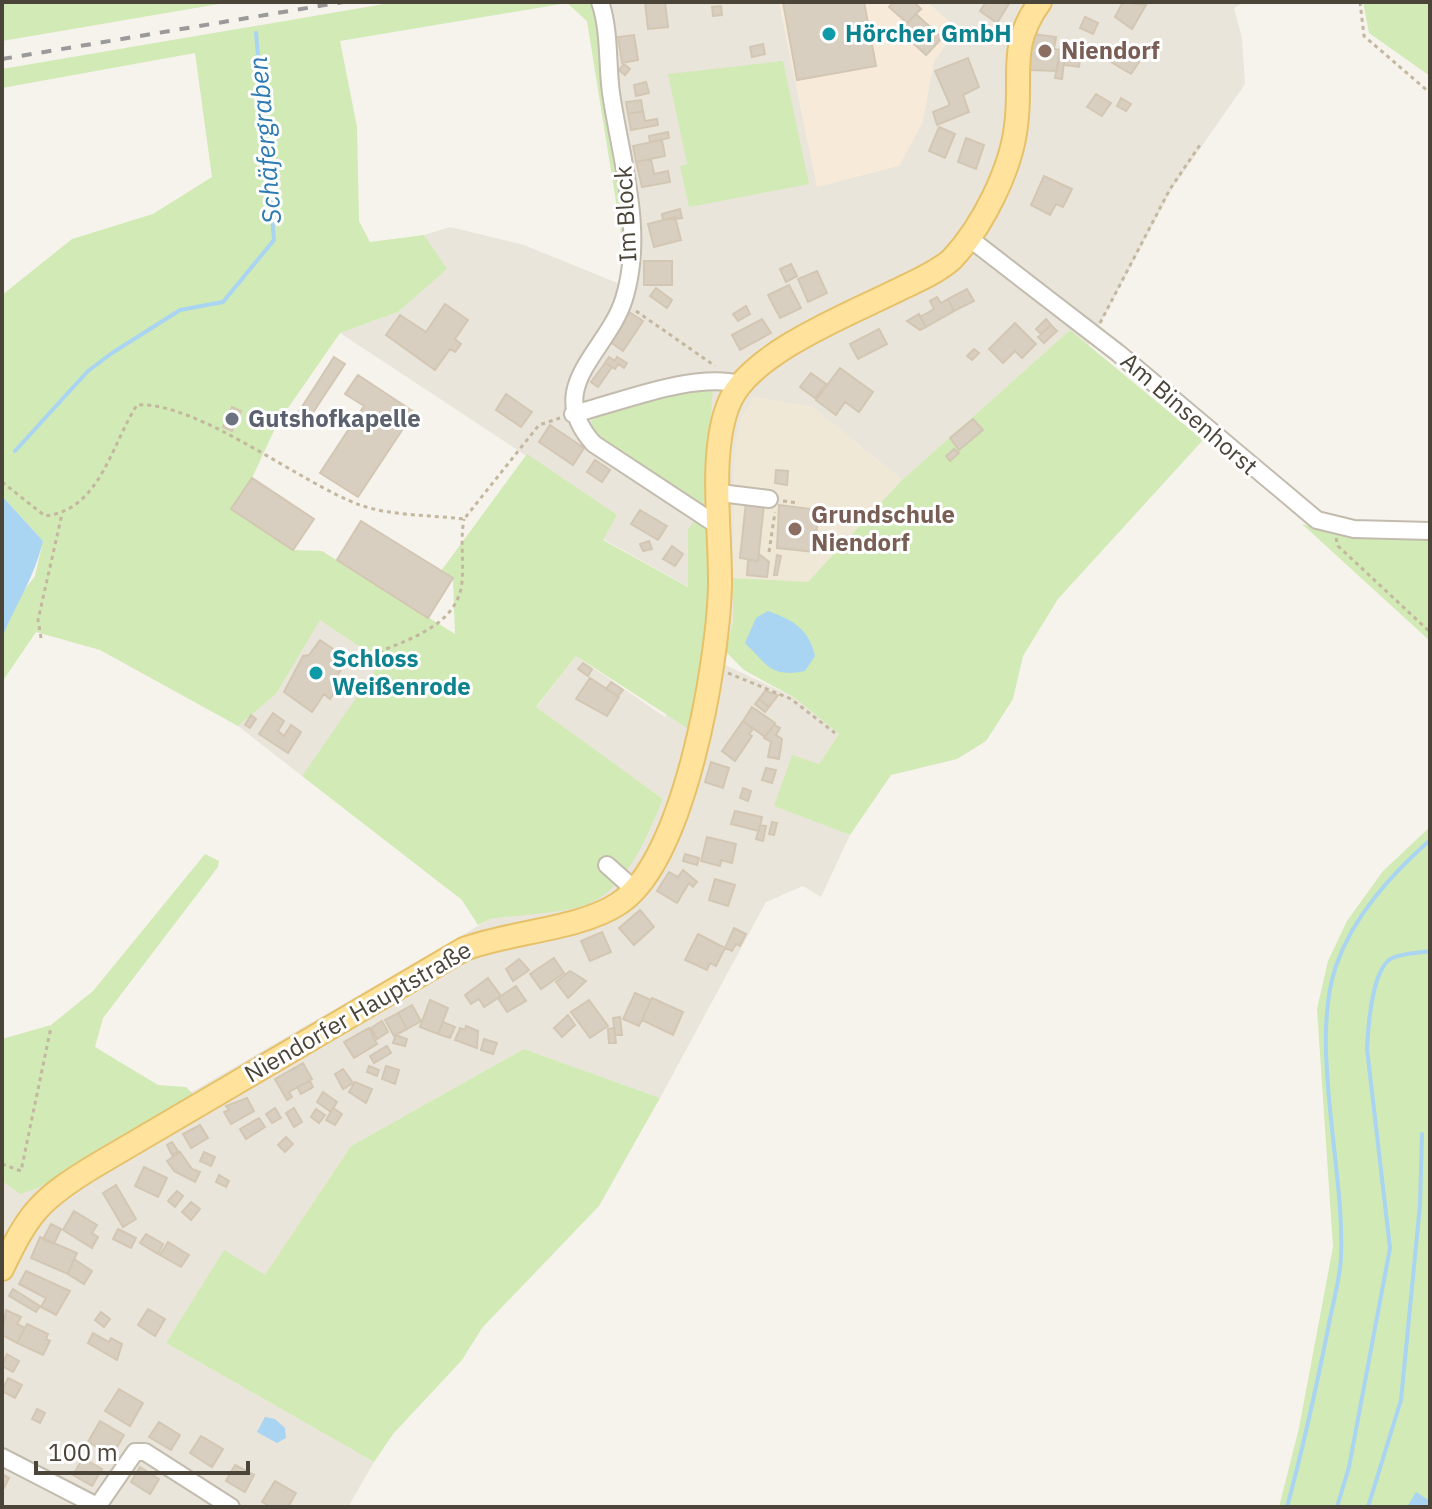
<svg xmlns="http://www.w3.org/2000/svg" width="1432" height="1509" viewBox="0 0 1432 1509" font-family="'IBM Plex Sans',sans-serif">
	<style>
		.residential { fill: #eae5da }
		.commercial { fill: #f7ead8 }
		.education { fill: #efe8d6 }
		.green { fill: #d2eab5 }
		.water { fill: #a9d4f2 }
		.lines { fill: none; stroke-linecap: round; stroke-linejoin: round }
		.stream { stroke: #a9d4f2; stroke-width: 4 }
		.building { fill: #d8cfc1; stroke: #d3c7b4; stroke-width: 2 }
		.minor-casing { stroke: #c2bbae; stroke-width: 20 }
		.major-casing { stroke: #e6c16a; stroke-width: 26 }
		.path { stroke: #c4b79f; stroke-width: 3; stroke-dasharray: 4 4; stroke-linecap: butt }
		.minor { stroke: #fff; stroke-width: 16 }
		.major { stroke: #ffe39c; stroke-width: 22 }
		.rail { stroke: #9a9a9a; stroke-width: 4; stroke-dasharray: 10 10; stroke-linecap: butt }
		.culture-dot { fill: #0f9aa8; stroke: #fff; stroke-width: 3 }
		.education-dot { fill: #8d6e63; stroke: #fff; stroke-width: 3 }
		.worship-dot { fill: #6b7280; stroke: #fff; stroke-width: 3 }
		.labels { text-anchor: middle; stroke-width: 6; stroke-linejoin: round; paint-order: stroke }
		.culture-label { font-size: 24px; font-weight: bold; fill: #0d838f; stroke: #fff; text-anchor: start }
		.education-label { font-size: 24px; font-weight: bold; fill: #785e54; stroke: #fff; text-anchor: start }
		.street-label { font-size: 24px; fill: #4b4439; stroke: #fff }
		.worship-label { font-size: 24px; font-weight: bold; fill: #5b616d; stroke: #fff; text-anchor: start }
		.water-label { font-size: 26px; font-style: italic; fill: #2e7ab2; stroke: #fff }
	</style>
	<rect width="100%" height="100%" fill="#f6f3ec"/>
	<path class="residential" d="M 596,2 L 779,2 L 817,186 L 922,124 L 934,61 L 957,29 L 927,2 L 1244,2 L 1234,8 L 1242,38 L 1245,84 L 1172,189 L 1089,345 L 1070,330 L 902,480 L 812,407 L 735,446 L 733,621 L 726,652 L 688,530 L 689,587 L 603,539 L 616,515 L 340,333 L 398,312 L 446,269 L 424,235 L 450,227 L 524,245 L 620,284 L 626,264 Z
		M 320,619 L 360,647 L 387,655 L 302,776 L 238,726 L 276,694 Z
		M 576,656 L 665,717 L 715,660 L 795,698 L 839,734 L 819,764 L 775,806 L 850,835 L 821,897 L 803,886 L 766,902 L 660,1098 L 524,1049 L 351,1146 L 265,1276 L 224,1251 L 166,1343 L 374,1462 L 348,1507 L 2,1507 L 2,1181 L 17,1192 L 26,1188 L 490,919 L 588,904 L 620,878 L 648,834 L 663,799 L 536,708 Z"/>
	<path class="commercial" d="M 779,2 L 927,2 L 957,29 L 934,61 L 922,124 L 899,166 L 817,187 Z"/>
	<path class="education" d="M 753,397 L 812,407 L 902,480 L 808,583 L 733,578 L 735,446 L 740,420 Z"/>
	<path class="green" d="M 2,2 L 231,2 L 2,41 Z
		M 396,2 L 596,2 L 625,195 L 626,264 L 587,21 L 567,3 L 340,41 L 357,127 L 359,221 L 370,242 L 424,235 L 447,269 L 398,312 L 340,333 L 277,424 L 252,478 L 232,509 L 293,550 L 322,551 L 455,634 L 453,578 L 441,571 L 527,454 L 617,515 L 603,540 L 688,587 L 688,530 L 704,507 L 595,435 L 591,422 L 598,412 L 713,386 L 704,507 L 715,534 L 698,735 L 576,656 L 536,707 L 663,799 C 648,835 627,887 589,904 C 567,913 515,915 490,919 L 478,925 L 462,900 L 302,776 L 386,655 L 360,647 L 320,620 L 276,694 L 238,726 L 100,650 L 36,632 L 2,682 L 2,638 L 20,596 L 35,576 L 43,541 L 2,496 L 2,295 L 72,239 L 153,214 L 212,177 L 195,53 L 2,88 L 2,69 Z
		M 1363,2 L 1430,2 L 1430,76 L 1369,33 Z
		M 783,61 L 809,184 L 689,207 L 680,166 L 687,164 L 668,74 Z
		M 1070,330 L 1203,440 L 1058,599 L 1023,656 L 1013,699 L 986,741 L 957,759 L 891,775 L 850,835 L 774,806 L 792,755 L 819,764 L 839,734 L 795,698 L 744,670 L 726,652 L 733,621 L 733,578 L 808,582 L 902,480 Z
		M 1302,524 L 1334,532 L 1430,536 L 1430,641 Z
		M 1430,827 L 1430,1507 L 1279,1507 L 1299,1428 L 1333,1247 L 1317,1009 L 1328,961 L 1347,921 L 1383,871 Z
		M 205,854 L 219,861 L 218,867 L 103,1018 L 95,1047 L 158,1085 L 186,1087 L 193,1094 L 38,1188 L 20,1194 L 2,1181 L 2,1039 L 51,1025 L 93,991 Z
		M 524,1049 L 660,1098 L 599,1206 L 482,1328 L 462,1360 L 393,1434 L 374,1462 L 166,1343 L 224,1250 L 265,1275 L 351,1146 Z"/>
	<path class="water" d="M 2,496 L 43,541 C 34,578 17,602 2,638 Z
		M 768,611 C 793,620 809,629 815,656 L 805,671 C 770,678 768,665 745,643 L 756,618 Z
		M 265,1417 L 275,1419 L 285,1428 L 286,1438 L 277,1443 L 257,1432 Z
		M 1416,1492 L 1430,1501 L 1430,1507 L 1407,1507 Z"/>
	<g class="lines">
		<path class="stream" d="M 15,451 L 88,371 L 112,353 L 180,310 L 223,302 L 274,240 L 256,33
			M 1430,1104 L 1430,1108
			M 1287,1507 C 1303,1448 1316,1389 1328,1329 C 1332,1305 1340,1281 1341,1257 C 1345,1171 1309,1044 1336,966 C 1353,916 1391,875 1430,840
			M 1337,1507 L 1349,1467 L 1390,1248 L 1367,1049 C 1368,1028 1372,968 1392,958 C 1403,953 1418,953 1430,951
			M 1368,1507 L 1401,1400 L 1420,1205 L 1422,1134"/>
	</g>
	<path class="building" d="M 645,2 L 665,2 L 668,27 L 648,29 Z
		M 783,2 L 864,2 L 876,66 L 797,80 Z
		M 894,2 L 914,2 L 921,9 L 907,23 L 889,7 Z
		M 986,2 L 1010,2 L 997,23 L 980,11 Z
		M 1123,2 L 1146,5 L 1132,29 L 1115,17 Z
		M 721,6 L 722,15 L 713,16 L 712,7 Z
		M 916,14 L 942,38 L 926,55 L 900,31 Z
		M 1085,17 L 1098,23 L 1093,34 L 1080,28 Z
		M 1033,34 L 1056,37 L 1054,49 L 1060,50 L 1057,71 L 1028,70 Z
		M 634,35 L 638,60 L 622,63 L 618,37 Z
		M 1067,42 L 1082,44 L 1079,67 L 1064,65 Z
		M 1123,43 L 1143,56 L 1131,74 L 1111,62 Z
		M 763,44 L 765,54 L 752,57 L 750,47 Z
		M 1061,45 L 1066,45 L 1062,79 L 1055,78 Z
		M 968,58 L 979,87 L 963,95 L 969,112 L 937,125 L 933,112 L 950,105 L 935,71 Z
		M 624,64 L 630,69 L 625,75 L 619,70 Z
		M 646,82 L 649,93 L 636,96 L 634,85 Z
		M 1096,94 L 1111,103 L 1102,116 L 1087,107 Z
		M 1121,98 L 1131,104 L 1126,111 L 1117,106 Z
		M 641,100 L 643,111 L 628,114 L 626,102 Z
		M 643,111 L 645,121 L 657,119 L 658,125 L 631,130 L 628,114 Z
		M 939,127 L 955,134 L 945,158 L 929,151 Z
		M 668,132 L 669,138 L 650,142 L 649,136 Z
		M 966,138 L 984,145 L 976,169 L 958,162 Z
		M 662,140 L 665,156 L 636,162 L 633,146 Z
		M 651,159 L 654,174 L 668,171 L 670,182 L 642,187 L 636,162 Z
		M 1044,176 L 1072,189 L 1063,207 L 1056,204 L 1050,215 L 1031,205 Z
		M 680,209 L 682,218 L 663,220 L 662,214 Z
		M 675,217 L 681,240 L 654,247 L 648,224 Z
		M 644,261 L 672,261 L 672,285 L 644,285 Z
		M 791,264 L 797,276 L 786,282 L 780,269 Z
		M 817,271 L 827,293 L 808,302 L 798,279 Z
		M 789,285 L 801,308 L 780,318 L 768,295 Z
		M 656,288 L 672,300 L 667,308 L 650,296 Z
		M 967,289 L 974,301 L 954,311 L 948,299 Z
		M 937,297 L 941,303 L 948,299 L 954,311 L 926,327 L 920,317 L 934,309 L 930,301 Z
		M 445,304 L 468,320 L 455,339 L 461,344 L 455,352 L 450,349 L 435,370 L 386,335 L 400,315 L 426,332 Z
		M 746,306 L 750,314 L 738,321 L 733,314 Z
		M 629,312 L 643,321 L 623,351 L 609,341 Z
		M 919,314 L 926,327 L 920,330 L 907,321 Z
		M 762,319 L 771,333 L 740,350 L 732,335 Z
		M 1046,319 L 1051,325 L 1041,334 L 1036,329 Z
		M 1015,323 L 1036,344 L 1022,358 L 1015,351 L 1003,363 L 989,349 Z
		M 1051,325 L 1057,331 L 1044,343 L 1038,337 Z
		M 879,329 L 887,344 L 858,359 L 850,344 Z
		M 974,349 L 979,353 L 972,360 L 967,356 Z
		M 334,357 L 345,364 L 308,420 L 298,413 Z
		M 609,357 L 615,361 L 617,357 L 627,363 L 624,368 L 618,364 L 615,369 L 605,363 Z
		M 605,363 L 612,367 L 598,387 L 591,382 Z
		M 840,368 L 873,392 L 859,412 L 845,402 L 836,415 L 816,400 Z
		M 811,373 L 826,384 L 815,398 L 800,387 Z
		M 358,375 L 414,412 L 358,497 L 320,473 L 364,406 L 345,394 Z
		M 506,394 L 532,412 L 521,427 L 496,410 Z
		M 232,407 L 241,411 L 232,431 L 223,427 Z
		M 973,419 L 983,430 L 959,450 L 950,438 Z
		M 550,425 L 584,448 L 573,465 L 539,442 Z
		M 954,449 L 959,453 L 950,461 L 946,456 Z
		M 595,460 L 610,470 L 602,482 L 587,472 Z
		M 776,470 L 788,471 L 787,485 L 775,483 Z
		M 252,478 L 314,519 L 293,550 L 231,509 Z
		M 746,502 L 764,504 L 758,561 L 740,558 Z
		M 779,505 L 819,510 L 814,552 L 777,548 Z
		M 640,510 L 667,526 L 658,540 L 631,524 Z
		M 361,521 L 453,578 L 428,618 L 337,560 Z
		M 649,541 L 652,549 L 643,551 L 640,544 Z
		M 672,546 L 683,554 L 675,566 L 663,559 Z
		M 759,554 L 769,562 L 767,577 L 747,575 L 748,560 L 758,561 Z
		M 777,555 L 781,556 L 777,575 L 774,575 Z
		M 320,640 L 348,659 L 337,676 L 343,680 L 330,699 L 324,694 L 312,712 L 284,692 L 303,656 L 309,655 Z
		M 583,663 L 592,669 L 588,676 L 578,669 Z
		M 590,678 L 619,697 L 607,716 L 576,699 Z
		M 611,682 L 623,690 L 618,696 L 606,689 Z
		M 765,691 L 778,695 L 769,707 L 759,699 Z
		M 759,699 L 769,707 L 765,712 L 755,704 Z
		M 752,707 L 775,723 L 765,737 L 743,721 Z
		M 273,713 L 284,721 L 278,731 L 284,736 L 291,725 L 301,732 L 288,753 L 259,734 Z
		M 251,715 L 256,719 L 250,728 L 245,725 Z
		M 743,721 L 753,729 L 749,734 L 752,736 L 735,761 L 722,751 Z
		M 774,725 L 780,728 L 776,735 L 782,739 L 779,759 L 768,757 L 771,742 L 764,738 Z
		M 711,762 L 729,768 L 723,788 L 705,782 Z
		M 766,768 L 776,770 L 772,783 L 762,780 Z
		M 743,788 L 751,791 L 748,801 L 740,798 Z
		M 735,811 L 762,817 L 759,831 L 731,824 Z
		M 772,822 L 777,823 L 774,835 L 769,834 Z
		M 760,825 L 766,826 L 763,841 L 756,839 Z
		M 707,837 L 736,844 L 732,863 L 721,860 L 720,866 L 701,861 Z
		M 685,854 L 699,858 L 697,865 L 683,861 Z
		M 683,870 L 697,882 L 693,887 L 689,883 L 677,903 L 657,891 L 669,872 L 678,877 Z
		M 715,879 L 735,885 L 728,906 L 709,900 Z
		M 640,910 L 654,927 L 634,945 L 619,928 Z
		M 734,928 L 746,934 L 740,946 L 736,944 L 732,951 L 725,948 Z
		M 602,932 L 611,952 L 590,961 L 581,941 Z
		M 698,934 L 725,948 L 716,966 L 710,963 L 707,970 L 685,960 Z
		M 554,958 L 564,973 L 541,989 L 530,974 Z
		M 519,959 L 529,970 L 513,981 L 506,969 Z
		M 570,971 L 586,981 L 568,998 L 556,982 Z
		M 488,978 L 501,996 L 484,1007 L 479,999 L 471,1004 L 465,995 Z
		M 516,986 L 526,1001 L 507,1012 L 498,998 Z
		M 635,993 L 651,1000 L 639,1026 L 623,1019 Z
		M 652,998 L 683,1012 L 673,1035 L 642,1020 Z
		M 430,1000 L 448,1008 L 438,1034 L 420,1027 Z
		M 589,1000 L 608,1026 L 590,1038 L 571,1012 Z
		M 412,1005 L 421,1021 L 407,1029 L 398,1013 Z
		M 398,1013 L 407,1029 L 394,1036 L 385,1020 Z
		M 568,1015 L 575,1025 L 562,1037 L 554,1028 Z
		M 620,1017 L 622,1035 L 615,1035 L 613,1018 Z
		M 382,1021 L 388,1032 L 377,1039 L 371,1028 Z
		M 443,1022 L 455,1027 L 450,1038 L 438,1034 Z
		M 466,1026 L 478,1031 L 477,1048 L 455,1040 L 460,1028 L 465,1030 Z
		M 369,1028 L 377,1044 L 354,1058 L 344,1042 Z
		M 614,1028 L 616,1043 L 609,1043 L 608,1029 Z
		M 396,1035 L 407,1039 L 405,1046 L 393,1043 Z
		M 484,1039 L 497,1043 L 493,1054 L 481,1050 Z
		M 387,1046 L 391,1053 L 374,1063 L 370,1056 Z
		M 303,1063 L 312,1079 L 289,1092 L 292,1097 L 287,1100 L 275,1079 Z
		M 369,1066 L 379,1070 L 377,1076 L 367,1072 Z
		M 386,1066 L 399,1070 L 395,1084 L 382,1079 Z
		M 343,1069 L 353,1083 L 343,1089 L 335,1074 Z
		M 310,1081 L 313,1087 L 301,1094 L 297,1087 Z
		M 355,1082 L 372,1089 L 366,1103 L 349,1092 Z
		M 323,1092 L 337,1102 L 331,1112 L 317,1102 Z
		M 247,1098 L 254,1111 L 231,1124 L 224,1112 L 229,1110 L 226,1106 Z
		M 275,1108 L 281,1118 L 272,1123 L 266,1114 Z
		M 294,1108 L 302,1122 L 294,1127 L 286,1113 Z
		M 333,1108 L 342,1114 L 335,1125 L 326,1120 Z
		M 316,1109 L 325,1115 L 319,1123 L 311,1117 Z
		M 259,1118 L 265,1127 L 246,1139 L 240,1129 Z
		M 200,1125 L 208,1138 L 191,1148 L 183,1134 Z
		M 286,1137 L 293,1144 L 285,1152 L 278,1145 Z
		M 172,1142 L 178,1151 L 172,1155 L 167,1145 Z
		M 180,1152 L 192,1169 L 200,1172 L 195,1182 L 174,1171 L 167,1161 Z
		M 204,1152 L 215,1157 L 211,1166 L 200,1161 Z
		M 144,1167 L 167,1178 L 158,1197 L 135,1186 Z
		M 219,1175 L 229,1181 L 226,1187 L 216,1182 Z
		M 116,1185 L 136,1219 L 123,1227 L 103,1193 Z
		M 177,1191 L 183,1196 L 175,1207 L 168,1201 Z
		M 191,1202 L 200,1209 L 191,1220 L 182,1212 Z
		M 74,1211 L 97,1225 L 92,1233 L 98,1237 L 92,1248 L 63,1230 Z
		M 51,1224 L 61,1229 L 54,1244 L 43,1239 Z
		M 118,1229 L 136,1238 L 131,1248 L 113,1239 Z
		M 146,1234 L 163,1244 L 158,1254 L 140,1243 Z
		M 40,1237 L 77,1253 L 68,1274 L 31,1258 Z
		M 168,1242 L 189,1255 L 181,1267 L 160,1255 Z
		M 74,1259 L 92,1271 L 84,1284 L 68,1274 Z
		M 26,1271 L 70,1291 L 56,1315 L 41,1307 L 46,1298 L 19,1284 Z
		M 13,1289 L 40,1306 L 36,1312 L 9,1296 Z
		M 148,1309 L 165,1319 L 155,1336 L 138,1325 Z
		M 6,1310 L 21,1317 L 17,1324 L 25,1328 L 17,1343 L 2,1335 Z
		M 101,1312 L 110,1319 L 104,1327 L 95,1320 Z
		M 27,1324 L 48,1334 L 46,1339 L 50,1341 L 43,1355 L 17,1343 Z
		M 93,1333 L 109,1342 L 111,1338 L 122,1344 L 117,1360 L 88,1343 Z
		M 7,1354 L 19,1361 L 13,1372 L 2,1366 Z
		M 8,1378 L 22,1385 L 15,1398 L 2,1391 Z
		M 119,1389 L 143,1403 L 130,1426 L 105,1411 Z
		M 37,1409 L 45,1413 L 40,1423 L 32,1419 Z
		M 100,1421 L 124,1435 L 112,1456 L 88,1442 Z
		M 159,1422 L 180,1435 L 171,1450 L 149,1437 Z
		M 201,1436 L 223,1449 L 212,1467 L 190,1453 Z
		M 83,1458 L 102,1469 L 92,1486 L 73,1475 Z
		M 235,1465 L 254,1475 L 245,1492 L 226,1481 Z
		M 140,1467 L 159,1479 L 150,1494 L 131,1482 Z
		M 2,1474 L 9,1478 L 4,1488 L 2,1487 Z
		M 275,1481 L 296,1493 L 288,1507 L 271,1507 L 262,1502 Z"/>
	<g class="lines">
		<g class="minor-casing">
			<path id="minor" d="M 600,2 C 610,30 607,64 611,93 C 621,161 645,231 624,299 C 607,353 542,387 594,444 L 720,527
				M 969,238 L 1118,353 L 1317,520 L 1354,529 L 1430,531
				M 573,414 C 622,402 692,372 740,384
				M 720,493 L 769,499
				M 607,865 L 635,890
				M 2,1457 L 97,1506
				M 97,1507 L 135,1452 L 145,1452 L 231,1507"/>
		</g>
		<g class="major-casing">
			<path id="major" d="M 2,1269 C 29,1213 39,1200 93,1167 L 464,949 C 510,932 580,929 618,904 C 685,862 718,662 720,586 C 721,532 708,450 730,401 C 752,351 855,312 904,287 C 919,280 939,271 952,259 C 982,227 1011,170 1016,126 C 1023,76 1007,47 1040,2"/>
		</g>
		<path class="path" d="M 1360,2 L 1364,36 L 1430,93
			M 636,311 L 715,366
			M 1100,323 L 1170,189 L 1202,142
			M 2,482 L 45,516 C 100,510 111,445 137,405 C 197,401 300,483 360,505 C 391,516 432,515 464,519 L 539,425 L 560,418
			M 783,501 L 799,503
			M 1336,538 L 1338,546 L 1430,632
			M 769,552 L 775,512
			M 41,638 L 38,620 L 62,514
			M 379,652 C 412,638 458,624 462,582 C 464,561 460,540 464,519
			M 728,673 L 791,699 L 835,733
			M 2,1164 L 21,1171 L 51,1027"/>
		<use href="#minor" class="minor"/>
		<use href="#major" class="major"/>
		<path class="rail" d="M 2,59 L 343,2"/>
	</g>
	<g class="culture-dot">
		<circle cx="829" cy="34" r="8"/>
		<circle cx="316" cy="673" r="8"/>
	</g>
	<g class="education-dot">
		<circle cx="1045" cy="51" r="8"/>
		<circle cx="795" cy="529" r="8"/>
	</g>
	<circle class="worship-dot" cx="232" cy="419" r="8"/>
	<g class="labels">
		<g class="culture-label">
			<text x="845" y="42">Hörcher GmbH</text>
			<text x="332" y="667">Schloss<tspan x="332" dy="28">Weißenrode</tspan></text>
		</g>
		<g class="education-label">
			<text x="1061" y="59">Niendorf</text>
			<text x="811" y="523">Grundschule<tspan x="811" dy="28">Niendorf</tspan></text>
		</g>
		<g class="street-label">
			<text transform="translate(626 214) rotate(-93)" y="8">Im Block</text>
			<text transform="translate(1189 414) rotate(41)" y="8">Am Binsenhorst</text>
			<text transform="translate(358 1012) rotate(-30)" y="8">Niendorfer Hauptstraße</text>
		</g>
		<g class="worship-label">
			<text x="248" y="427">Gutshofkapelle</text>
		</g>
		<g class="water-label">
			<text transform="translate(265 140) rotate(-95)" y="9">Schäfergraben</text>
		</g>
	</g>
	<rect width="1432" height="1509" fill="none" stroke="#4b4439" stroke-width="8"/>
	<path d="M36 1461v12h212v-12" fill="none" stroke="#4b4439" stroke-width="4"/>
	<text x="48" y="1461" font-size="24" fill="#4b4439" stroke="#ffffff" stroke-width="6" paint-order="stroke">100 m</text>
</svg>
